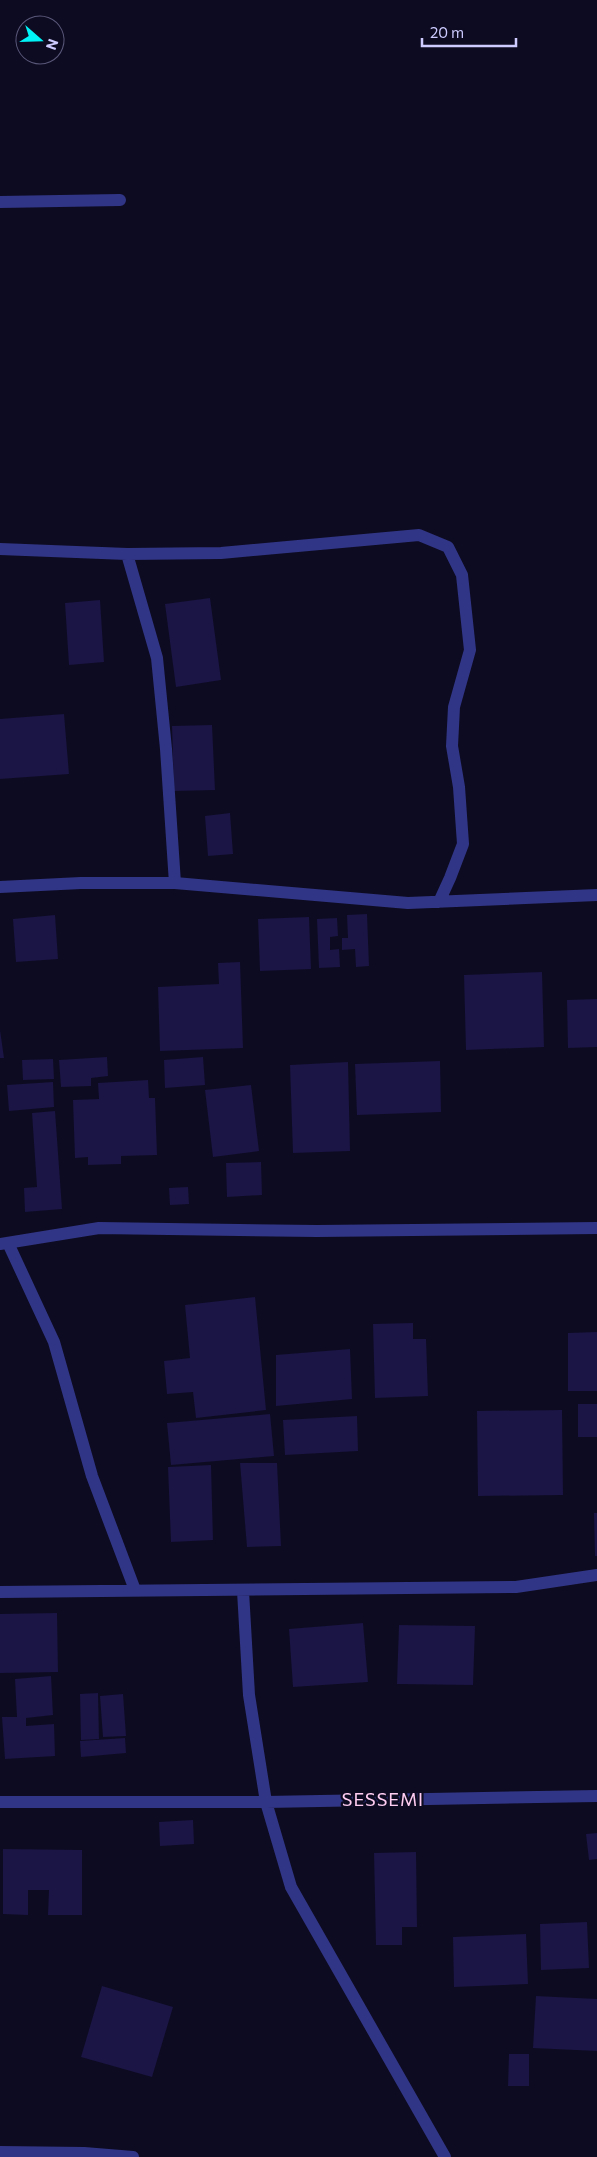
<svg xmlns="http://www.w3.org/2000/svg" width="597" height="2157" viewBox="0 0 597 2157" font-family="Commissioner,sans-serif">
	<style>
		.building { fill: #1a1544 }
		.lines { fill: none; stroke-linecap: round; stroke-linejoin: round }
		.minor { stroke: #313585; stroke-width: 12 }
		.labels { text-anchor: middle; stroke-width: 4.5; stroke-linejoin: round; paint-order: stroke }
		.quarter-label { font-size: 18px; letter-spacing: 1px; fill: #ffcdf1; stroke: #0d0b21 }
	</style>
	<rect width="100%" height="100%" fill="#0d0b21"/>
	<path class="building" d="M 210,598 L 221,680 L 176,687 L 165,604 Z
		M 100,600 L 104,662 L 69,665 L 65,603 Z
		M 64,714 L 69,774 L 0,779 L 0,719 Z
		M 212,725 L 215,790 L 174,791 L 172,726 Z
		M 230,813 L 233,854 L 208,856 L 205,816 Z
		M 367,914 L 369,966 L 356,967 L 355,949 L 342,950 L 342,938 L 348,938 L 347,915 Z
		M 55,915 L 58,959 L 16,962 L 13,919 Z
		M 309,917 L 311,969 L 260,971 L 258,919 Z
		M 337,918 L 338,936 L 330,937 L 330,950 L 339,949 L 340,967 L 319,968 L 317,919 Z
		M 240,962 L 243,1048 L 160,1051 L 158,987 L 219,984 L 218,963 Z
		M 542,972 L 544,1047 L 466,1050 L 464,975 Z
		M 597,999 L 597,1047 L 568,1048 L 567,1000 Z
		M 0,1030 L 4,1058 L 0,1058 Z
		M 107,1057 L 108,1076 L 91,1078 L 91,1086 L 61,1087 L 59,1060 Z
		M 203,1057 L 205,1085 L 165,1088 L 164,1060 Z
		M 53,1059 L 54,1079 L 23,1080 L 22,1060 Z
		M 440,1061 L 441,1112 L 357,1115 L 355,1064 Z
		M 348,1062 L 350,1151 L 293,1153 L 290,1065 Z
		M 148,1080 L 149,1098 L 155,1098 L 157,1155 L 121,1156 L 121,1164 L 88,1165 L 88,1157 L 75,1158 L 73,1100 L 99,1099 L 98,1083 Z
		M 53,1082 L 54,1107 L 9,1111 L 7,1085 Z
		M 251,1085 L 259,1151 L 213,1157 L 205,1090 Z
		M 55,1111 L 62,1209 L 25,1212 L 24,1188 L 37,1187 L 32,1113 Z
		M 261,1162 L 262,1195 L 227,1197 L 226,1163 Z
		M 188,1187 L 189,1204 L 170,1205 L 169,1188 Z
		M 255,1297 L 266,1410 L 196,1418 L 193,1392 L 167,1394 L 164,1361 L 190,1358 L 185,1305 Z
		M 413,1323 L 413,1339 L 426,1339 L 428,1396 L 375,1398 L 373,1324 Z
		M 597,1332 L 597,1391 L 568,1391 L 568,1333 Z
		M 350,1349 L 352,1399 L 276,1406 L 276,1355 Z
		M 578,1404 L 597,1404 L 597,1437 L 578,1437 Z
		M 562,1410 L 563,1495 L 478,1496 L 477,1411 Z
		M 270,1414 L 274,1456 L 171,1465 L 167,1423 Z
		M 357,1416 L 358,1451 L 285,1455 L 283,1420 Z
		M 240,1463 L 277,1463 L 281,1546 L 247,1547 Z
		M 211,1465 L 213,1540 L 171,1542 L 168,1467 Z
		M 594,1513 L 597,1513 L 597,1556 L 595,1556 Z
		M 57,1613 L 58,1672 L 0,1673 L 0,1614 Z
		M 363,1623 L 368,1682 L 293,1687 L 289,1629 Z
		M 399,1625 L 475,1626 L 473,1685 L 397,1684 Z
		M 51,1676 L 53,1715 L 26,1718 L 26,1726 L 54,1724 L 55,1756 L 5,1759 L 2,1717 L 17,1717 L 15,1679 Z
		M 98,1693 L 99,1739 L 81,1740 L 80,1694 Z
		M 123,1694 L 126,1736 L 103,1737 L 100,1696 Z
		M 125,1738 L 126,1753 L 81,1757 L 80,1741 Z
		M 193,1820 L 194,1844 L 160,1846 L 159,1822 Z
		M 597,1833 L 597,1859 L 589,1860 L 586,1834 Z
		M 3,1849 L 82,1850 L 82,1915 L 48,1915 L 49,1890 L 28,1890 L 28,1915 L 3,1914 Z
		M 416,1852 L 417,1927 L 402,1927 L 402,1945 L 376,1945 L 374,1853 Z
		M 587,1922 L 589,1968 L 541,1970 L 540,1924 Z
		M 526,1934 L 528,1984 L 454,1987 L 453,1937 Z
		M 102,1986 L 173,2007 L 152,2077 L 81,2057 Z
		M 536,1996 L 597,1999 L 597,2051 L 533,2048 Z
		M 509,2054 L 529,2054 L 529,2086 L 508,2086 Z"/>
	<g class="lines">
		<path class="minor" d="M 0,202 L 120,200
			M 0,549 L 127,554 L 221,553 L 419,535 L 448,547 L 462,575 L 470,650 L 454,707 L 452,746 L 459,787 L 463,844 L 450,878 L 439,902
			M 127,554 L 157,658 L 166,749 L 175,883
			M 0,887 L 81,883 L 175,883 L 408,903 L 597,895
			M 8,1243 L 54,1342 L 92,1476 L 135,1590
			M 0,1244 L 99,1228 L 317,1231 L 597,1228
			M 243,1591 L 249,1695 L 266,1802 L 291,1887 L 445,2157
			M 0,1592 L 516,1587 L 597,1575
			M 0,1802 L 266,1802 L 597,1796
			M 0,2152 L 84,2153 L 133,2157"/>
	</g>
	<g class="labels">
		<g class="quarter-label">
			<text x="383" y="1806">SESSEMI</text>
		</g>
	</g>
	<g transform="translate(40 40) rotate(110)"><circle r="24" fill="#0d0b21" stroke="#5a587a"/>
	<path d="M0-4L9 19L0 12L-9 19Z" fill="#00f3f6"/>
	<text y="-8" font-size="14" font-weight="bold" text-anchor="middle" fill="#cdcbff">N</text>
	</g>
	<path d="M422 38v8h94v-8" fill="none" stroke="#cdcbff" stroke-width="2.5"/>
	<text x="430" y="38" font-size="15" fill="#cdcbff" stroke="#0d0b21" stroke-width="4" paint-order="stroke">20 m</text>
</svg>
